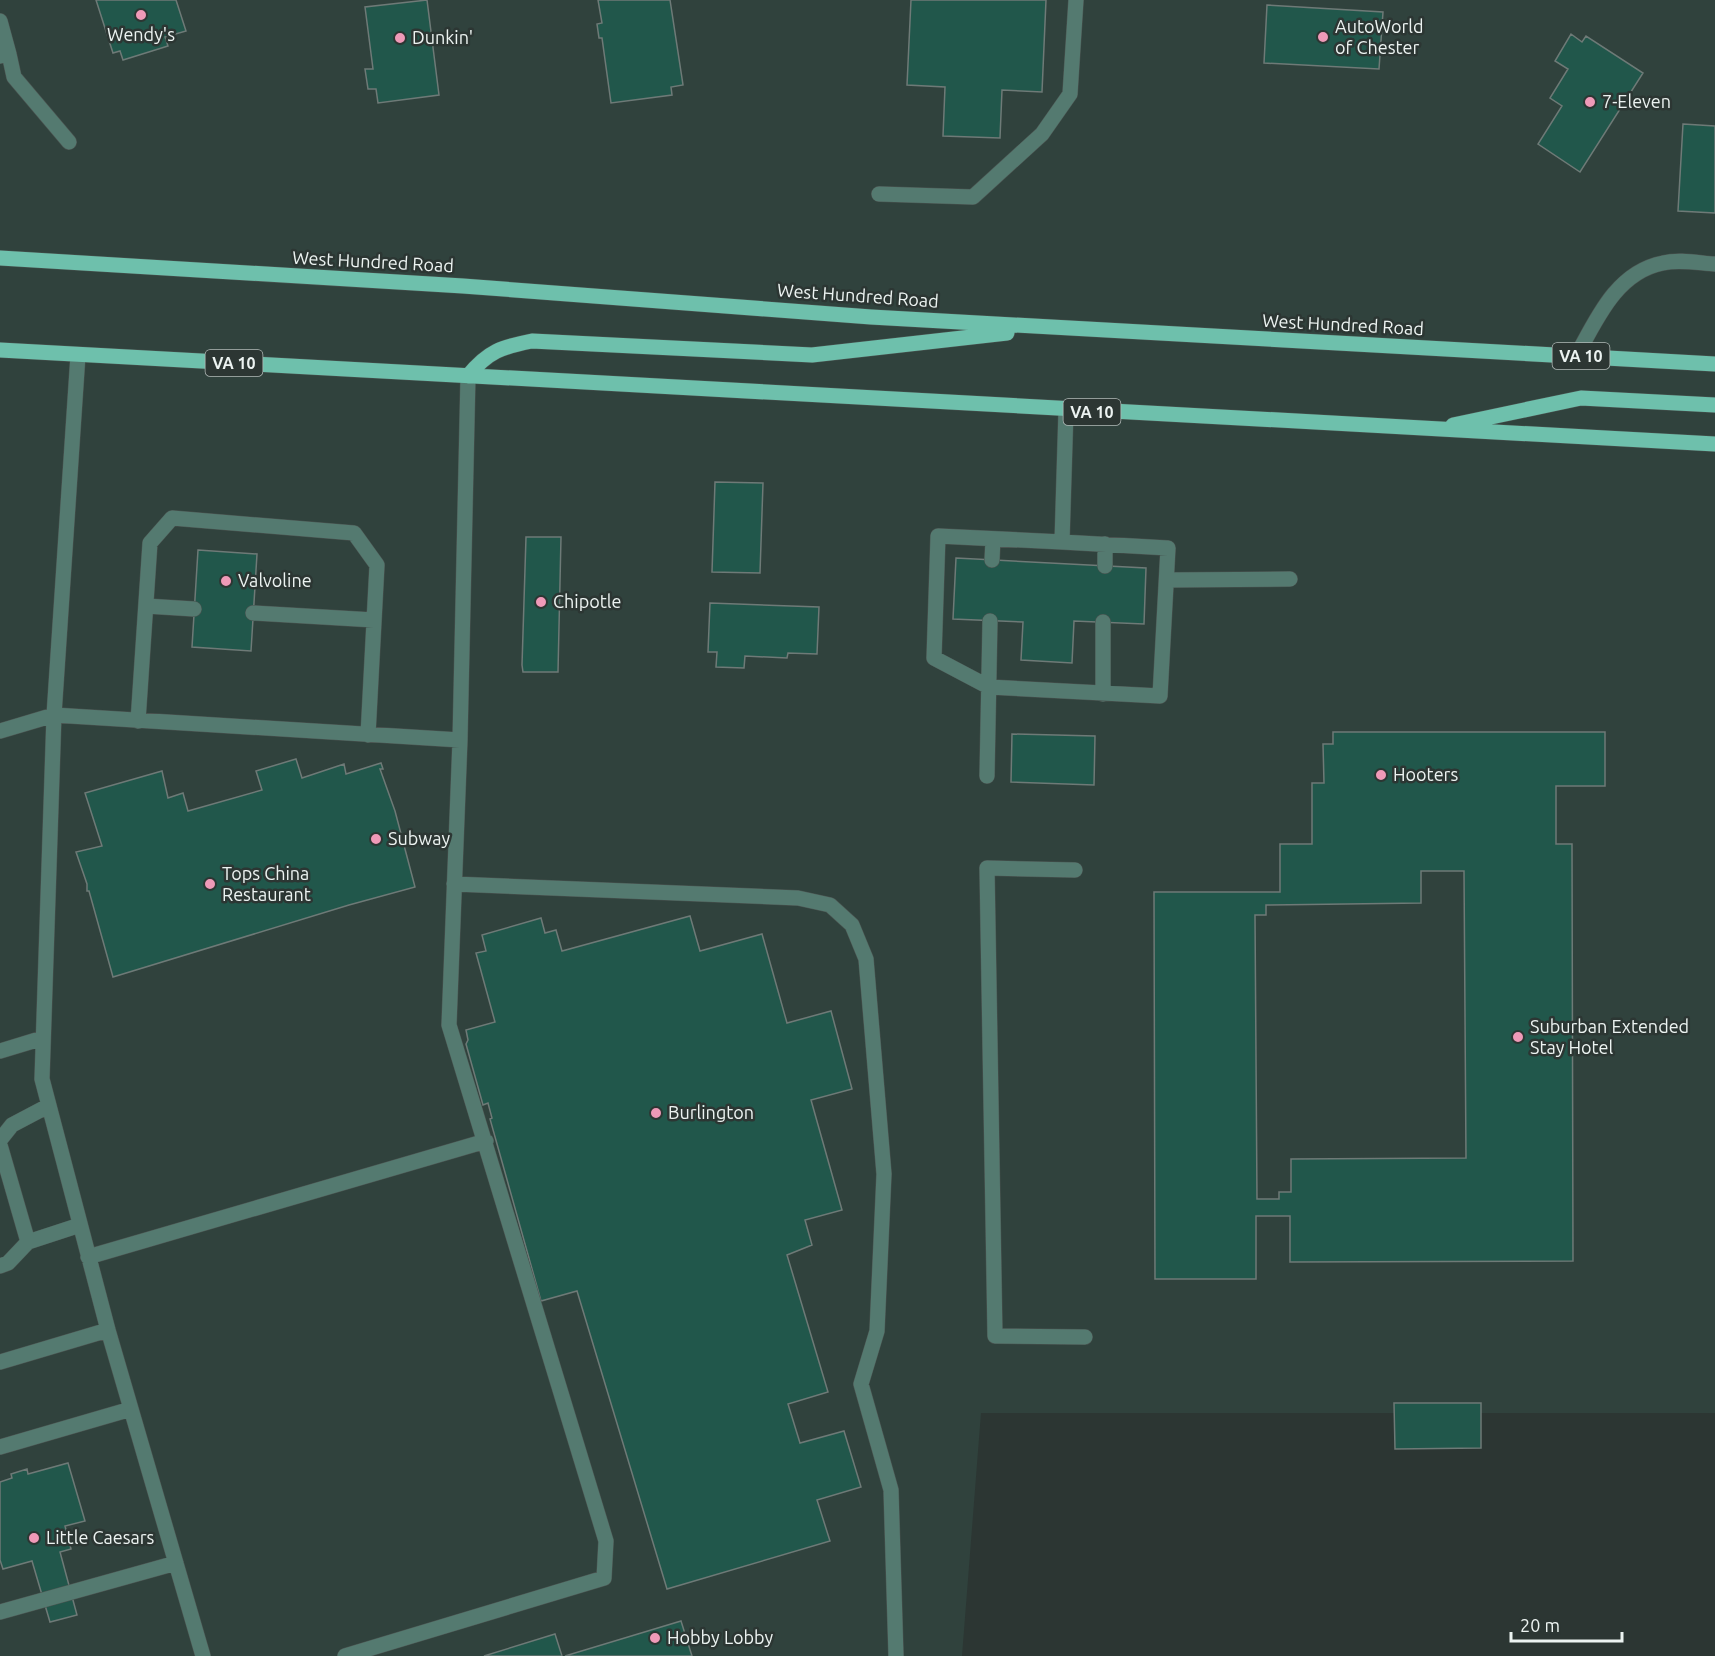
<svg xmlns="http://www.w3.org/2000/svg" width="1715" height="1656" viewBox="0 0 1715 1656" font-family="Ubuntu,sans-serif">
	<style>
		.built { fill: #30423d }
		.building { fill: #21574b; stroke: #6e7a77; stroke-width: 1.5; fill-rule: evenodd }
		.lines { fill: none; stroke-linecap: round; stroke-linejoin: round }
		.service-casing { stroke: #4b5451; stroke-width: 16 }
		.primary-casing { stroke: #4b5451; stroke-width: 16 }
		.service { stroke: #547a70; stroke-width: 15 }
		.primary { stroke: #6ec0ac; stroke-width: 15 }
		.poi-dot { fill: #ef9ab8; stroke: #2c3633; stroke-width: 2 }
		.labels { text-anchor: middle; stroke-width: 5; stroke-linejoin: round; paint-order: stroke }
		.shield { fill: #2c3633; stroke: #b2bab8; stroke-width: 1.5 }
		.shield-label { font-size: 16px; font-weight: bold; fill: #ecf3f1 }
		.poi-label { font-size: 18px; fill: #ecf3f1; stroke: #2c3633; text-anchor: start }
		.street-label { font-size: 18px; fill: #ecf3f1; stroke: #2c3633 }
	</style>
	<rect width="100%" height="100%" fill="#2c3633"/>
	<path class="built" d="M 0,0 L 1715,0 L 1715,1413 L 981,1413 L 962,1656 L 0,1656 Z"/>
	<path class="building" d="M 96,0 L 176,0 L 186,31 L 165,37 L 168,46 L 123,60 L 120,51 L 113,53 Z
		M 427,0 L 439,95 L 378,103 L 376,89 L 368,89 L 365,69 L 373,69 L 365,7 Z
		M 598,0 L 670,0 L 683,85 L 671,87 L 672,95 L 611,103 L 602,38 L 599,38 L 597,24 L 602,23 Z
		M 911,0 L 1046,0 L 1042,92 L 1002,90 L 1000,138 L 943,136 L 945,87 L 907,85 Z
		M 1267,5 L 1383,12 L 1379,69 L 1264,63 Z
		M 1571,34 L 1582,42 L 1586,36 L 1643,73 L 1580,172 L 1538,144 L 1562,106 L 1550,98 L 1568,69 L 1555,61 Z
		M 1683,124 L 1715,126 L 1715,213 L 1678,211 Z
		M 715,482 L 763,483 L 760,573 L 712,572 Z
		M 526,537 L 561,537 L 558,672 L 523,672 L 522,665 Z
		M 198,550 L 257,554 L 251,651 L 192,647 Z
		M 956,558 L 1146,568 L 1144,624 L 1074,621 L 1072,663 L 1021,660 L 1023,622 L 953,619 Z
		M 710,603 L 819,607 L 817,654 L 788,653 L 787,658 L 745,656 L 744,668 L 716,667 L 717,652 L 708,652 Z
		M 1333,732 L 1605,732 L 1605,786 L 1556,786 L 1556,844 L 1572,844 L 1573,1261 L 1290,1262 L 1290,1216 L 1256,1216 L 1256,1279 L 1155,1279 L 1154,892 L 1280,892 L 1280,844 L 1312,844 L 1312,783 L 1324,783 L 1323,744 L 1333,744 ZM 1421,871 L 1464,871 L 1466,1158 L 1291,1159 L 1291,1192 L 1279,1192 L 1279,1199 L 1257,1199 L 1255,915 L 1266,915 L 1266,905 L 1421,903 Z
		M 1012,734 L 1095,736 L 1094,785 L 1011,782 Z
		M 296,759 L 302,778 L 344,764 L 346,774 L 381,763 L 383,769 L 380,769 L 395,811 L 415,887 L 349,905 L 113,977 L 89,891 L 87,891 L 87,884 L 76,852 L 102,846 L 85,793 L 162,771 L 168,798 L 183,793 L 188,811 L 262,790 L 256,771 Z
		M 690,916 L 700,951 L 762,934 L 787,1023 L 831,1011 L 852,1089 L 811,1100 L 842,1210 L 805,1220 L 812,1245 L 787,1255 L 828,1392 L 788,1404 L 800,1443 L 844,1431 L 861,1487 L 817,1500 L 830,1541 L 667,1589 L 577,1291 L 541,1301 L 490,1119 L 492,1118 L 488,1103 L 483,1105 L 466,1044 L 468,1040 L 466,1030 L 495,1022 L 476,953 L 486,951 L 482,935 L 541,918 L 545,933 L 556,930 L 562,951 Z
		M 1394,1403 L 1481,1403 L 1481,1448 L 1395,1449 Z
		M 68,1463 L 85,1521 L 65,1526 L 71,1549 L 60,1552 L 77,1615 L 50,1622 L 32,1561 L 3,1569 L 0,1560 L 0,1482 L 12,1478 L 11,1474 L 27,1469 L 28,1474 Z
		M 681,1621 L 692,1656 L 565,1656 Z
		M 555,1634 L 562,1656 L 484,1656 Z"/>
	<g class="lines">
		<g class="service-casing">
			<path id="service" d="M 0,21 L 9,54
				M 0,56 L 9,54 L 14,77 L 69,142
				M 879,194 L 973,197 L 1042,134 L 1070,94 L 1076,0
				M 78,355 L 54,715 L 42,1079 L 108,1330 L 203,1656
				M 1577,355 C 1597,318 1617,272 1663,263 C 1679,259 1699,263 1715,264
				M 1062,542 L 938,536 L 934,658 L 989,687 L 1160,696 L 1168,548 L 1062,542 L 1066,410
				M 1105,544 L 1105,566
				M 992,560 L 993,539
				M 1167,580 L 1290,579
				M 146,606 L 194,609
				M 253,613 L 374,620
				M 1103,622 L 1103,694
				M 138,721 L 150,543 L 172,518 L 354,533 L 377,565 L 368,735
				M 0,731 L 54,715 L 460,740
				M 987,776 L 990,621
				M 1075,870 L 987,868 L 995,1336 L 1085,1337
				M 454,884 L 798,898 L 830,905 L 852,925 L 866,959 L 884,1174 L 877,1331 L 861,1384 L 891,1490 L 896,1656
				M 0,1051 L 43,1038
				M 0,1140 L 12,1125 L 48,1106
				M 0,1145 L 28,1242
				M 88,1257 L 486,1141
				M 0,1266 L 8,1263 L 28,1242 L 80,1225
				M 0,1362 L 108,1330
				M 0,1447 L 131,1409
				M 0,1612 L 176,1563
				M 345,1656 L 604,1578 L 606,1541 L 449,1025 L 460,740 L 468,376"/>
		</g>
		<g class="primary-casing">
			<path id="primary" d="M 0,258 L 463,286 L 871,317 L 1715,364
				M 0,350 L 1715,444
				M 468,376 C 488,351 502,347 532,341 L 812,355 L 1007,333
				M 1453,425 L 1581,398 L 1715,405"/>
		</g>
		<use href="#service" class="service"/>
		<use href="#primary" class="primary"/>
	</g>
	<g class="poi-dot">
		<circle cx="141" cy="15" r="6"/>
		<circle cx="1323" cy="37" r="6"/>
		<circle cx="400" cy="38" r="6"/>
		<circle cx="1590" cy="102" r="6"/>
		<circle cx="226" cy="581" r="6"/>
		<circle cx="541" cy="602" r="6"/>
		<circle cx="1381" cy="775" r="6"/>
		<circle cx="376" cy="839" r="6"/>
		<circle cx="210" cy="884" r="6"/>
		<circle cx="1518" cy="1037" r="6"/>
		<circle cx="656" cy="1113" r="6"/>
		<circle cx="34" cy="1538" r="6"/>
		<circle cx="655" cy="1638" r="6"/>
	</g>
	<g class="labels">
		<g class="shield">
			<rect x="1552.5" y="343" width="57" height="26" rx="4.5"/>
			<rect x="205.5" y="350" width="57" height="26" rx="4.5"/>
			<rect x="1063.5" y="399" width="57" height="26" rx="4.5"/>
		</g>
		<g class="shield-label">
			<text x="1581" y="362">VA 10</text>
			<text x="234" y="369">VA 10</text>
			<text x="1092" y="418">VA 10</text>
		</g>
		<g class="poi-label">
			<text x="1335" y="33">AutoWorld<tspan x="1335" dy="21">of Chester</tspan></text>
			<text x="141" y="41" text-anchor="middle">Wendy's</text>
			<text x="412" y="44">Dunkin'</text>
			<text x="1602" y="108">7-Eleven</text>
			<text x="238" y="587">Valvoline</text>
			<text x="553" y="608">Chipotle</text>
			<text x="1393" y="781">Hooters</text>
			<text x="388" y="845">Subway</text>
			<text x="222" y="880">Tops China<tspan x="222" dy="21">Restaurant</tspan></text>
			<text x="1530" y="1033">Suburban Extended<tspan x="1530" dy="21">Stay Hotel</tspan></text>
			<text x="668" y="1119">Burlington</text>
			<text x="46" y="1544">Little Caesars</text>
			<text x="667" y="1644">Hobby Lobby</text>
		</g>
		<g class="street-label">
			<text transform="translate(373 262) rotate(3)" y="6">West Hundred Road</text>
			<text transform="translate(858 296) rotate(4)" y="6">West Hundred Road</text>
			<text transform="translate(1343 325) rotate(3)" y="6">West Hundred Road</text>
		</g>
	</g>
	<path d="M1511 1632v9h111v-9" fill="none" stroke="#ecf3f1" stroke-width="3"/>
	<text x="1520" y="1632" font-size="18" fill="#ecf3f1" stroke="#2c3633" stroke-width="4.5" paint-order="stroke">20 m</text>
</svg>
